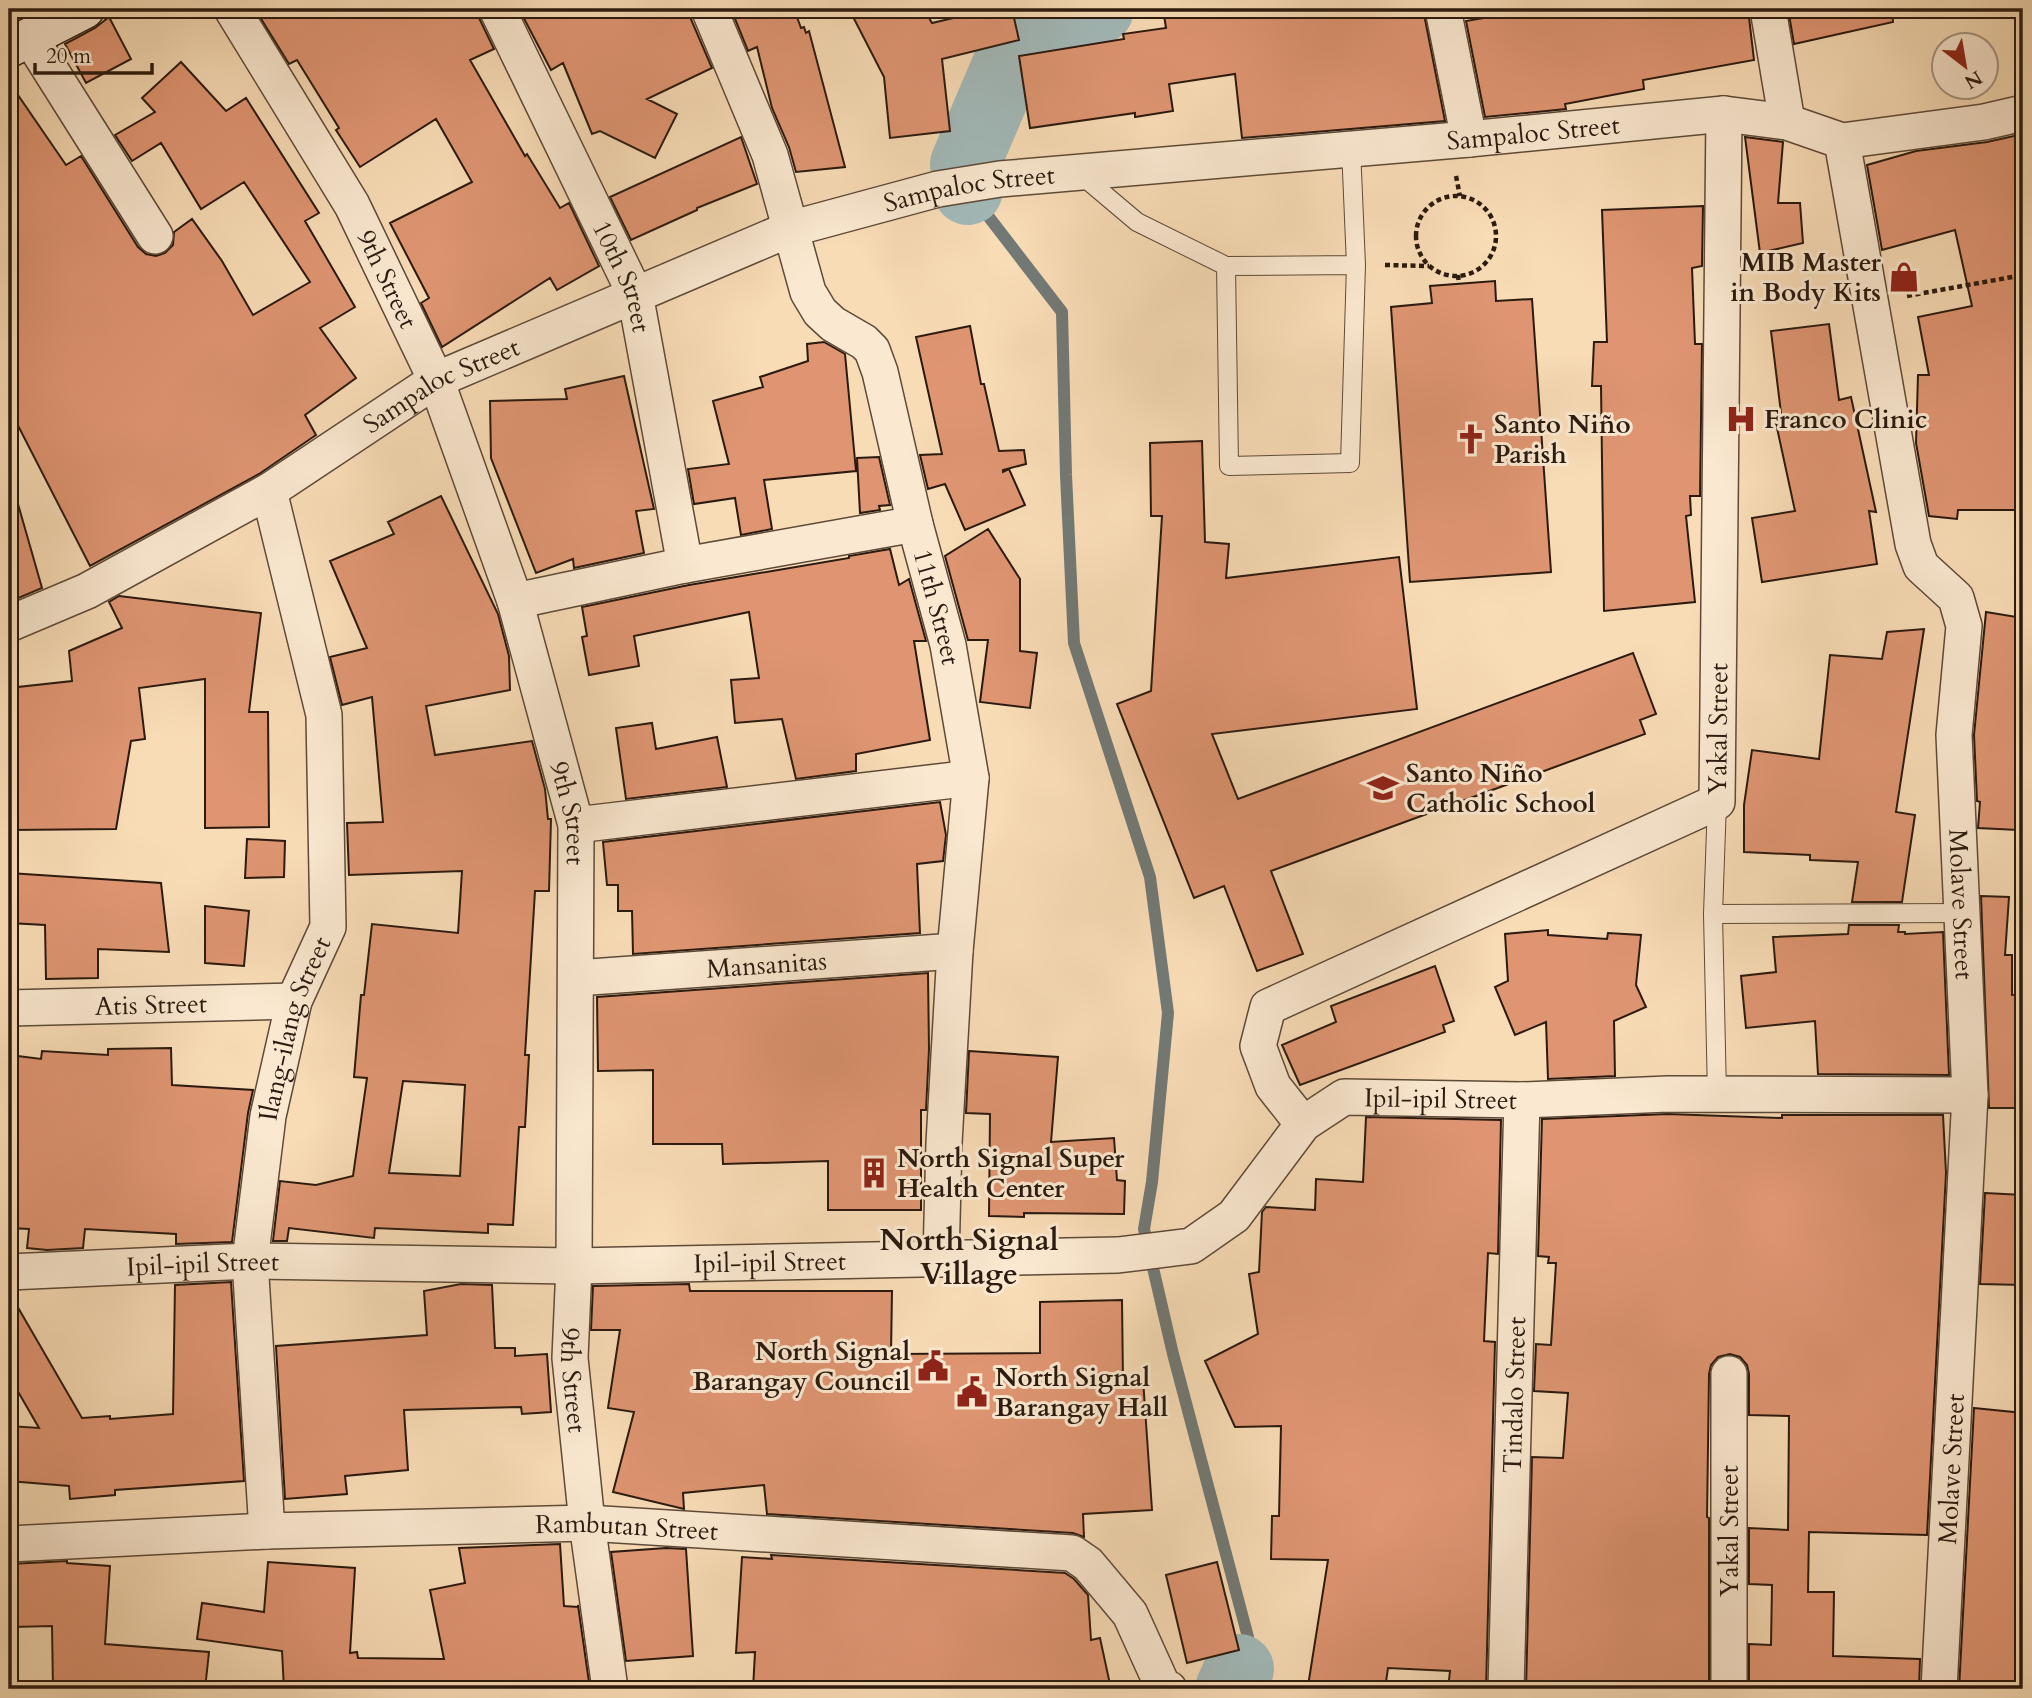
<svg xmlns="http://www.w3.org/2000/svg" width="2032" height="1698" viewBox="0 0 2032 1698" font-family="Cardo,serif">
	<style>
		.lines { fill: none; stroke-linecap: round; stroke-linejoin: round }
		.stream { stroke: #727975; stroke-width: 12 }
		.river { stroke: #a2b9b9; stroke-width: 70 }
		.building { fill: #df9572; stroke: #2b1a0f; stroke-width: 2; fill-rule: evenodd }
		.lane-casing { stroke: #5e4a39; stroke-width: 20 }
		.street-casing { stroke: #5e4a39; stroke-width: 38 }
		.secondary-casing { stroke: #2b1a0f; stroke-width: 41 }
		.path { stroke: #2b1a0f; stroke-width: 4.5; stroke-dasharray: 5 3.5; stroke-linecap: butt }
		.lane { stroke: #fae8d0; stroke-width: 18 }
		.street { stroke: #fae8d0; stroke-width: 35 }
		.secondary { stroke: #fae8d0; stroke-width: 38 }
		.labels { text-anchor: middle; stroke-width: 6; stroke-linejoin: round; paint-order: stroke }
		.street-label { font-size: 26px; fill: #2b1a0f; stroke: #fae8d0 }
		.poi-label { font-size: 26px; font-weight: bold; fill: #2b1a0f; stroke: #fae8d0; text-anchor: start }
		.quarter-label { font-size: 30px; font-weight: bold; fill: #2b1a0f; stroke: #fae8d0 }
	</style>
	<rect width="100%" height="100%" fill="#f8dcb6"/>
	<filter id="stains"><feTurbulence type="fractalNoise" baseFrequency=".00286" numOctaves="4"/><feColorMatrix values="0 0 0 0 .2 0 0 0 0 .09 0 0 0 0 .02 0 0 0 .5 -.17"/></filter>
	<radialGradient id="worn" r=".72"><stop offset=".6" stop-color="#630" stop-opacity="0"/><stop offset="1" stop-color="#630" stop-opacity=".3"/></radialGradient>
	<g class="lines">
		<path class="stream" d="M 968,190 L 1062,312 L 1066,475 L 1074,643 L 1150,877 L 1168,1013 L 1152,1182 L 1144,1229 L 1173,1354 L 1248,1637 L 1239,1669"/>
		<path class="river" d="M 968,190 L 965,164 L 1012,54 L 1042,45 L 1099,9
			M 1230,1689 L 1239,1669"/>
	</g>
	<path class="building" d="M 255,9 L 477,9 L 479,18 L 494,49 L 470,60 L 525,156 L 527,154 L 560,208 L 569,203 L 599,266 L 557,290 L 550,278 L 442,347 L 421,303 L 429,298 L 390,223 L 472,182 L 436,119 L 360,167 L 336,130 L 339,128 L 297,60 L 289,64 Z
		M 519,9 L 689,9 L 690,17 L 712,68 L 647,99 L 677,114 L 655,158 L 600,131 L 592,134 L 563,63 L 551,70 Z
		M 731,9 L 794,9 L 801,28 L 804,27 L 806,33 L 809,31 L 845,167 L 796,172 L 789,147 L 772,108 L 757,47 L 748,51 Z
		M 849,9 L 924,9 L 932,23 L 991,9 L 1012,9 L 1019,40 L 942,59 L 950,131 L 890,138 L 884,77 Z
		M 1163,9 L 1220,9 L 1221,13 L 1261,9 L 1423,9 L 1445,121 L 1242,138 L 1235,74 L 1169,84 L 1173,111 L 1135,117 L 1135,113 L 1030,128 L 1019,56 L 1124,39 L 1123,34 L 1166,28 Z
		M 1537,9 L 1748,9 L 1754,60 L 1643,80 L 1644,89 L 1565,104 L 1566,109 L 1485,117 L 1466,21 Z
		M 1788,9 L 1892,9 L 1893,22 L 1794,44 Z
		M 109,17 L 131,59 L 86,83 L 65,44 L 95,28 Z
		M 181,62 L 226,111 L 246,98 L 319,213 L 305,221 L 355,307 L 320,328 L 356,378 L 305,415 L 316,435 L 259,474 L 90,566 L 9,408 L 9,82 L 66,165 L 81,156 L 138,247 L 146,254 L 156,256 L 165,253 L 173,245 L 174,232 L 192,219 L 222,261 L 253,315 L 310,282 L 244,182 L 201,209 L 161,143 L 132,161 L 115,135 L 155,112 L 142,98 Z
		M 2023,134 L 2023,431 L 2019,431 L 2020,510 L 1958,510 L 1957,519 L 1929,516 L 1916,443 L 1918,375 L 1929,375 L 1918,317 L 1972,306 L 1955,230 L 1882,250 L 1867,165 L 1916,151 L 1987,142 Z
		M 741,137 L 757,184 L 697,208 L 697,210 L 631,240 L 610,197 Z
		M 1745,137 L 1783,142 L 1778,203 L 1800,203 L 1803,243 L 1760,253 Z
		M 1703,206 L 1702,266 L 1692,268 L 1695,344 L 1702,344 L 1700,496 L 1690,496 L 1691,515 L 1686,516 L 1695,602 L 1604,611 L 1601,386 L 1592,386 L 1594,342 L 1607,342 L 1602,210 Z
		M 1495,281 L 1496,301 L 1532,299 L 1551,572 L 1410,582 L 1391,307 L 1432,303 L 1430,286 Z
		M 1829,324 L 1839,400 L 1851,397 L 1876,512 L 1869,511 L 1877,564 L 1762,582 L 1752,518 L 1795,511 L 1774,414 L 1781,413 L 1771,331 Z
		M 970,326 L 981,384 L 984,384 L 999,451 L 1024,450 L 1026,464 L 1003,470 L 1003,472 L 1009,469 L 1025,505 L 965,530 L 945,484 L 928,489 L 920,455 L 942,454 L 916,337 Z
		M 824,342 L 845,354 L 856,471 L 764,480 L 772,529 L 741,535 L 735,498 L 694,504 L 688,469 L 729,464 L 713,401 L 763,387 L 760,377 L 808,361 L 807,344 Z
		M 624,376 L 654,509 L 636,511 L 644,553 L 574,568 L 573,559 L 536,573 L 491,458 L 490,401 L 567,399 L 565,389 Z
		M 1202,441 L 1205,542 L 1229,544 L 1226,578 L 1399,557 L 1417,709 L 1212,734 L 1238,799 L 1633,653 L 1656,714 L 1640,720 L 1645,734 L 1271,871 L 1303,954 L 1257,971 L 1224,886 L 1194,898 L 1117,704 L 1151,691 L 1162,516 L 1151,516 L 1150,443 Z
		M 879,457 L 890,505 L 879,506 L 880,510 L 860,513 L 857,458 Z
		M 441,496 L 498,614 L 509,656 L 510,690 L 426,706 L 435,755 L 532,741 L 545,789 L 548,819 L 551,819 L 549,891 L 535,891 L 525,1055 L 529,1055 L 525,1127 L 519,1127 L 513,1225 L 488,1224 L 488,1233 L 375,1228 L 374,1238 L 289,1228 L 287,1241 L 273,1241 L 280,1181 L 316,1185 L 353,1176 L 367,1078 L 354,1077 L 361,995 L 364,995 L 372,924 L 458,933 L 462,871 L 349,875 L 347,823 L 383,822 L 372,697 L 342,705 L 330,657 L 367,648 L 330,561 L 394,534 L 388,522 ZM 403,1081 L 465,1085 L 460,1176 L 389,1173 Z
		M 18,504 L 42,588 L 9,602 L 9,505 Z
		M 988,529 L 1020,579 L 1020,651 L 1037,653 L 1030,708 L 980,702 L 988,640 L 968,640 L 945,556 Z
		M 890,549 L 899,585 L 909,579 L 926,641 L 914,641 L 930,740 L 856,754 L 856,771 L 796,779 L 782,719 L 735,723 L 731,680 L 759,678 L 749,612 L 634,636 L 639,666 L 589,675 L 582,637 L 587,636 L 582,607 L 689,585 L 849,558 L 849,556 Z
		M 119,596 L 261,613 L 249,712 L 268,712 L 269,827 L 205,828 L 205,679 L 139,688 L 145,739 L 131,741 L 116,829 L 10,830 L 9,688 L 72,681 L 69,651 L 122,628 L 109,602 Z
		M 1986,612 L 2023,618 L 2023,762 L 2018,830 L 1978,828 L 1980,802 L 1977,801 L 1974,735 Z
		M 1924,629 L 1896,812 L 1915,815 L 1902,902 L 1852,902 L 1858,862 L 1810,860 L 1810,855 L 1744,852 L 1744,805 L 1752,750 L 1819,759 L 1830,655 L 1882,659 L 1887,632 Z
		M 652,723 L 656,749 L 717,737 L 727,787 L 626,799 L 616,728 Z
		M 940,802 L 946,835 L 943,861 L 917,864 L 920,933 L 633,954 L 632,911 L 618,911 L 618,885 L 607,885 L 603,842 Z
		M 247,839 L 285,841 L 284,877 L 245,878 Z
		M 9,873 L 161,883 L 169,952 L 98,949 L 98,978 L 46,979 L 45,925 L 9,923 Z
		M 1981,896 L 2009,897 L 2005,955 L 2012,955 L 2012,995 L 2023,994 L 2023,1108 L 1989,1108 Z
		M 205,906 L 249,911 L 244,966 L 205,963 Z
		M 1849,925 L 1899,925 L 1898,932 L 1905,932 L 1905,934 L 1943,932 L 1949,1075 L 1818,1074 L 1815,1021 L 1746,1028 L 1741,976 L 1776,972 L 1773,937 L 1848,934 Z
		M 1548,930 L 1548,935 L 1607,939 L 1608,933 L 1641,935 L 1636,985 L 1646,1007 L 1614,1021 L 1615,1076 L 1548,1079 L 1546,1022 L 1515,1035 L 1495,987 L 1508,981 L 1505,934 Z
		M 1435,966 L 1454,1021 L 1443,1025 L 1445,1032 L 1300,1085 L 1282,1045 L 1336,1022 L 1331,1006 Z
		M 928,973 L 929,1049 L 926,1110 L 921,1110 L 921,1210 L 828,1210 L 828,1161 L 723,1164 L 722,1144 L 653,1144 L 653,1070 L 598,1071 L 597,997 Z
		M 171,1048 L 172,1085 L 253,1090 L 248,1113 L 232,1242 L 176,1244 L 176,1234 L 85,1229 L 83,1248 L 47,1250 L 27,1248 L 29,1229 L 9,1228 L 9,1055 L 41,1059 L 42,1051 L 108,1055 L 108,1049 Z
		M 969,1051 L 1058,1057 L 1051,1142 L 1114,1138 L 1117,1180 L 1125,1181 L 1124,1214 L 1024,1213 L 1024,1217 L 989,1216 L 990,1114 L 966,1113 Z
		M 1668,1114 L 1782,1118 L 1782,1115 L 1943,1115 L 1946,1173 L 1927,1535 L 1809,1532 L 1808,1592 L 1834,1592 L 1833,1656 L 1920,1659 L 1919,1689 L 1749,1689 L 1749,1644 L 1771,1645 L 1772,1585 L 1749,1584 L 1749,1528 L 1788,1530 L 1789,1416 L 1749,1415 L 1749,1374 L 1747,1365 L 1740,1357 L 1730,1354 L 1718,1357 L 1711,1365 L 1709,1374 L 1707,1517 L 1709,1518 L 1709,1689 L 1526,1689 L 1532,1457 L 1563,1458 L 1568,1393 L 1534,1391 L 1536,1344 L 1551,1345 L 1556,1263 L 1548,1263 L 1549,1257 L 1538,1256 L 1542,1119 Z
		M 1366,1117 L 1501,1120 L 1498,1254 L 1488,1253 L 1484,1341 L 1495,1342 L 1486,1689 L 1448,1689 L 1450,1671 L 1388,1668 L 1385,1689 L 1327,1689 L 1308,1686 L 1328,1560 L 1271,1559 L 1272,1516 L 1279,1516 L 1281,1426 L 1235,1427 L 1205,1361 L 1258,1334 L 1249,1274 L 1259,1272 L 1262,1212 L 1266,1207 L 1315,1210 L 1316,1179 L 1363,1182 Z
		M 1985,1193 L 2023,1195 L 2023,1285 L 1980,1284 Z
		M 231,1282 L 244,1481 L 115,1490 L 115,1495 L 70,1499 L 69,1486 L 9,1481 L 9,1426 L 39,1428 L 9,1376 L 9,1292 L 82,1418 L 110,1416 L 110,1419 L 173,1414 L 175,1285 Z
		M 461,1284 L 492,1285 L 495,1348 L 515,1348 L 515,1356 L 547,1354 L 551,1412 L 522,1414 L 521,1407 L 404,1410 L 408,1470 L 345,1476 L 347,1494 L 285,1499 L 276,1346 L 427,1335 L 424,1291 Z
		M 689,1284 L 690,1291 L 892,1291 L 891,1354 L 1040,1353 L 1040,1302 L 1122,1300 L 1123,1381 L 1143,1379 L 1152,1510 L 1083,1514 L 1084,1537 L 1073,1533 L 767,1514 L 764,1485 L 683,1493 L 684,1509 L 613,1492 L 634,1412 L 608,1408 L 620,1330 L 591,1330 L 593,1286 Z
		M 1974,1408 L 2023,1413 L 2023,1689 L 1959,1689 Z
		M 560,1544 L 564,1606 L 578,1607 L 578,1605 L 590,1689 L 284,1689 L 282,1651 L 197,1639 L 202,1603 L 264,1612 L 268,1562 L 355,1568 L 350,1653 L 357,1652 L 358,1658 L 444,1659 L 430,1590 L 465,1583 L 459,1548 Z
		M 666,1548 L 686,1549 L 693,1656 L 626,1661 L 611,1552 Z
		M 771,1555 L 1065,1573 L 1074,1579 L 1088,1595 L 1091,1640 L 1100,1638 L 1111,1689 L 753,1689 L 755,1652 L 736,1653 L 742,1557 L 772,1559 Z
		M 67,1561 L 67,1563 L 110,1566 L 105,1644 L 209,1652 L 205,1689 L 53,1689 L 52,1626 L 12,1627 L 10,1564 Z
		M 1217,1562 L 1239,1650 L 1187,1663 L 1166,1575 Z"/>
	<g class="lines">
		<g class="lane-casing">
			<path id="lane" d="M 1351,148 L 1356,265 L 1350,463 L 1229,466 L 1226,266 L 1356,265
				M 1079,173 L 1137,222 L 1226,266
				M 1717,802 L 1713,914 L 1962,913
				M 1713,914 L 1717,1094"/>
		</g>
		<g class="street-casing">
			<g id="street">
				<path id="s1" d="M 232,9 L 352,205 L 436,380 L 515,601 L 576,825 L 574,1266 L 570,1358 L 587,1523 L 610,1689"/>
				<path id="s2" d="M 497,9 L 635,294 L 685,565"/>
				<path id="s3" d="M 709,9 L 770,155 L 808,292 L 820,312 L 833,324 L 864,342 L 872,350 L 880,372 L 915,524 L 948,645 L 971,778 L 955,951 L 944,1143 L 941,1259"/>
				<path d="M 1443,9 L 1469,139"/>
				<path d="M 1768,9 L 1787,122"/>
				<path d="M 29,36 L 155,236"/>
				<path id="s4" d="M 1842,141 L 1913,544 L 1921,566 L 1956,598 L 1964,626 L 1954,735 L 1970,1095 L 1939,1689"/>
				<path d="M 515,601 L 685,565 L 915,524"/>
				<path id="s5" d="M 9,624 L 87,591 L 269,491 L 436,380 L 790,229 L 938,189 L 1000,179 L 1469,139 L 1724,114 L 1787,122 L 1842,141 L 1984,122 L 2023,113"/>
				<path d="M 576,825 L 971,778"/>
				<path id="s6" d="M 576,978 L 955,951"/>
				<path id="s7" d="M 9,1008 L 294,1001"/>
				<path id="s8" d="M 1303,1124 L 1273,1086 L 1258,1046 L 1268,1007 L 1717,802 L 1724,114"/>
				<path id="s9" d="M 9,1272 L 250,1261 L 574,1266 L 1118,1255 L 1191,1246 L 1234,1216 L 1303,1124 L 1344,1097 L 1522,1100 L 1668,1094 L 1970,1095"/>
				<path id="s10" d="M 267,1531 L 250,1261 L 268,1116 L 294,1001 L 328,927 L 324,715 L 269,491"/>
				<path id="s11" d="M 9,1544 L 267,1531 L 587,1523 L 1072,1553 L 1088,1564 L 1130,1614 L 1164,1689 L 1169,1689"/>
				<path id="s12" d="M 1506,1689 L 1522,1100"/>
				<path d="M 1729,1689 L 1729,1374"/>
			</g>
		</g>
		<g class="secondary-casing">
			<path id="secondary" d="M 9,48 L 85,9"/>
		</g>
		<path class="path" d="M 1456,176 L 1460,196
			M1416 236a40 40 0 1 1 80 0a40 40 0 1 1-80 0Z
			M 1385,265 L 1429,266
			M 1458,275 L 1459,284
			M 1907,296 L 2023,275"/>
		<use href="#lane" class="lane"/>
		<use href="#street" class="street"/>
		<use href="#secondary" class="secondary"/>
	</g>
	<defs>
		<g id="shop-bare" transform="scale(2.415)"><path d="M-5-2.5h2.3a2.7 3.5 0 0 1 5.4 0H5L5.5 6h-11ZM-1.5-2.5h3a1.5 2.3 0 0 0-3 0Z" fill="#8f2418" stroke="#fae8d0" stroke-width="2.5" paint-order="stroke"/></g>
		<g id="hospital-bare" transform="scale(2.415)"><path d="M-5-5h3v3.5h4V-5h3V5h-3V1.5h-4V5h-3Z" fill="#8f2418" stroke="#fae8d0" stroke-width="2.5" paint-order="stroke"/></g>
		<g id="church-bare" transform="scale(2.415)"><path d="M-1.2-6h2.4v3.5h3.3v2.4h-3.3V6h-2.4V-.1h-3.3v-2.4h3.3Z" fill="#8f2418" stroke="#fae8d0" stroke-width="2.5" paint-order="stroke"/></g>
		<g id="school-bare" transform="scale(2.415)"><path d="M0-5L7-2L0 1L-7-2ZM-4 1L0 2.5L4 1V4Q0 6-4 4Z" fill="#8f2418" stroke="#fae8d0" stroke-width="2.5" paint-order="stroke"/></g>
		<g id="building-bare" transform="scale(2.415)"><path d="M-4-6H4V6H1V3H-1V6H-4ZM-2.5-4.3h1.7v1.8h-1.7ZM.8-4.3h1.7v1.8H.8ZM-2.5-1h1.7V.8h-1.7ZM.8-1h1.7V.8H.8Z" fill="#8f2418" stroke="#fae8d0" stroke-width="2.5" paint-order="stroke"/></g>
		<g id="civic-bare" transform="scale(2.415)"><path d="M-.6-6.5H3V-4.5H.6V-3L4-1V1h2V6H-6V1h2V-1L-.6-3ZM-1.2 2.5V6h2.4V2.5Z" fill="#8f2418" stroke="#fae8d0" stroke-width="2.5" paint-order="stroke"/></g>
	</defs>
	<g fill-rule="evenodd">
		<use href="#shop-bare" x="1904" y="277"/>
		<use href="#hospital-bare" x="1741" y="419"/>
		<use href="#church-bare" x="1471" y="439"/>
		<use href="#school-bare" x="1383" y="788"/>
		<use href="#building-bare" x="874" y="1173"/>
		<use href="#civic-bare" x="933" y="1366"/>
		<use href="#civic-bare" x="972" y="1392"/>
	</g>
	<g class="labels">
		<g class="street-label">
			<text dy="9" stroke="none"><textPath href="#s5" startOffset="1629">Sampaloc Street</textPath></text>
			<text dy="9" stroke="none"><textPath href="#s5" startOffset="1062">Sampaloc Street</textPath></text>
			<text dy="9" stroke="none"><textPath href="#s2" startOffset="296">10th Street</textPath></text>
			<text dy="9" stroke="none"><textPath href="#s1" startOffset="312">9th Street</textPath></text>
			<text dy="9" stroke="none"><textPath href="#s5" startOffset="495">Sampaloc Street</textPath></text>
			<text dy="9" stroke="none"><textPath href="#s3" startOffset="654">11th Street</textPath></text>
			<text dy="9" stroke="none"><textPath href="#s8" startOffset="698">Yakal Street</textPath></text>
			<text dy="9" stroke="none"><textPath href="#s1" startOffset="878">9th Street</textPath></text>
			<text dy="9" stroke="none"><textPath href="#s4" startOffset="788">Molave Street</textPath></text>
			<text dy="9" stroke="none"><textPath href="#s6" startOffset="191">Mansanitas</textPath></text>
			<text dy="9" stroke="none"><textPath href="#s7" startOffset="142">Atis Street</textPath></text>
			<text dy="9" stroke="none"><textPath href="#s10" startOffset="508">Ilang-ilang Street</textPath></text>
			<text dy="9" stroke="none"><textPath href="#s9" startOffset="1496">Ipil-ipil Street</textPath></text>
			<text dy="9" stroke="none"><textPath href="#s9" startOffset="761">Ipil-ipil Street</textPath></text>
			<text dy="9" stroke="none"><textPath href="#s9" startOffset="194">Ipil-ipil Street</textPath></text>
			<text dy="9" stroke="none"><textPath href="#s1" startOffset="1446">9th Street</textPath></text>
			<text dy="9" stroke="none"><textPath href="#s12" startOffset="294">Tindalo Street</textPath></text>
			<text transform="translate(1951 1469) rotate(-87)" y="9">Molave Street</text>
			<text dy="9" stroke="none"><textPath href="#s11" startOffset="618">Rambutan Street</textPath></text>
			<text transform="translate(1729 1531) rotate(-90)" y="9">Yakal Street</text>
		</g>
		<g class="poi-label">
			<text x="1881" y="271" text-anchor="end">MIB Master<tspan x="1881" dy="30">in Body Kits</tspan></text>
			<text x="1764" y="428">Franco Clinic</text>
			<text x="1494" y="433">Santo Niño<tspan x="1494" dy="30">Parish</tspan></text>
			<text x="1406" y="782">Santo Niño<tspan x="1406" dy="30">Catholic School</tspan></text>
			<text x="897" y="1167">North Signal Super<tspan x="897" dy="30">Health Center</tspan></text>
			<text x="910" y="1360" text-anchor="end">North Signal<tspan x="910" dy="30">Barangay Council</tspan></text>
			<text x="995" y="1386">North Signal<tspan x="995" dy="30">Barangay Hall</tspan></text>
		</g>
		<g class="quarter-label">
			<text x="969" y="1250">North Signal<tspan x="969" dy="34">Village</tspan></text>
		</g>
	</g>
	<rect width="2032" height="1698" fill="none" stroke="#f8dcb6" stroke-width="35"/>
	<rect x="10" y="10" width="2011" height="1677" fill="none" stroke="#2b1a0f" stroke-width="3.5"/>
	<rect x="18" y="18" width="1997" height="1663" fill="none" stroke="#2b1a0f" stroke-width="2"/>
	<g transform="translate(1965 66) rotate(149)"><circle r="33" fill="#fae8d0" stroke="#a79683" stroke-width="2"/>
	<path d="M0-5L12 26L0 18L-12 26Z" fill="#8f2418"/>
	<text y="-10" font-size="19" font-weight="bold" text-anchor="middle" fill="#2b1a0f">N</text>
	</g>
	<path d="M35 63v10h117v-10" fill="none" stroke="#2b1a0f" stroke-width="3.5"/>
	<text x="46" y="63" font-size="21" fill="#2b1a0f" stroke="#fae8d0" stroke-width="5" paint-order="stroke">20 m</text>
	<rect width="100%" height="100%" filter="url(#stains)"/>
	<rect width="100%" height="100%" fill="url(#worn)"/>
</svg>
